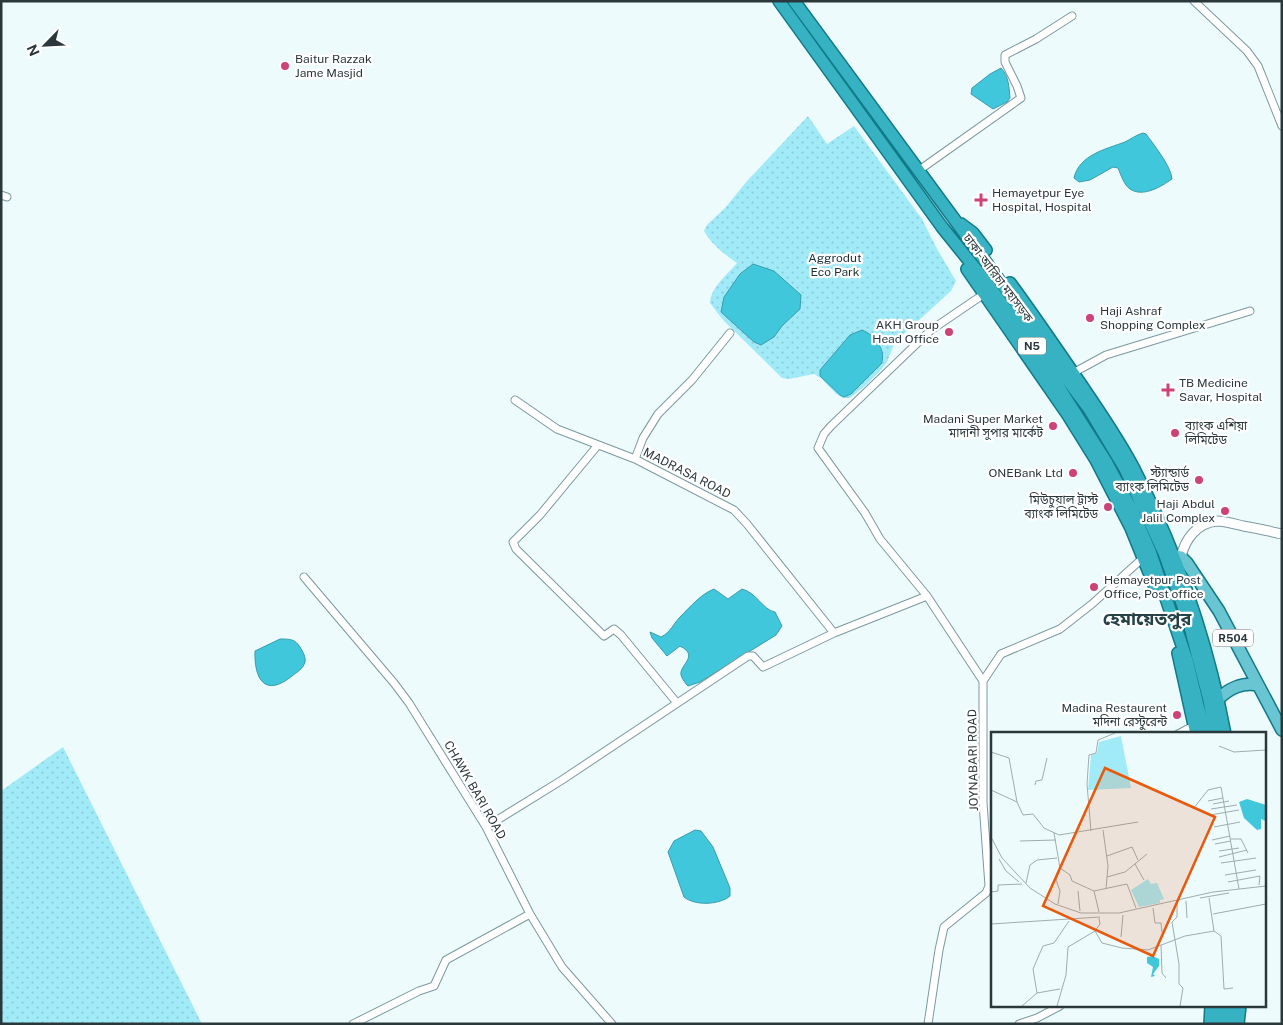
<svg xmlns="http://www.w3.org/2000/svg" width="1283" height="1025" viewBox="0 0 1283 1025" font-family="'Public Sans','Noto Sans Bengali',sans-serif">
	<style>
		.grass { fill: url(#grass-dots) }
		.water { fill: #41c7dc; stroke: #3a9cac }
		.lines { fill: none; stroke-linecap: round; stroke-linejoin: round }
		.minor-casing { stroke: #7a999f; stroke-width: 9 }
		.tertiary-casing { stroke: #7a999f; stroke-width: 11 }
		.primary-casing { stroke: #117a88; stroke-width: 14 }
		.trunk-casing { stroke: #117a88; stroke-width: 14 }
		.minor { stroke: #fff; stroke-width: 7 }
		.tertiary { stroke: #fff; stroke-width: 9 }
		.primary { stroke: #68c5d1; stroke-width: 11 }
		.trunk { stroke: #36b2c2; stroke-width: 11 }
		.poi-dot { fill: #cd4278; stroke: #fff; stroke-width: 2 }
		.labels { text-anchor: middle; stroke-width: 4.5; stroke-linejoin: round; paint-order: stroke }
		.shield { fill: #fff; stroke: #6b7476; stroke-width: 1 }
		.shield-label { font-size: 11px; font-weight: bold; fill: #2b383b }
		.poi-label { font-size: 12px; fill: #2b383b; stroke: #fff; text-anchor: end }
		.park-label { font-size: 12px; fill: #1d3338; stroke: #fff }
		.street-label { font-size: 12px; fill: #2b383b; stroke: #fff }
		.district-label { font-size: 18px; font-weight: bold; fill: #254247; stroke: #fff }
		.inset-road { fill: none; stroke: #a0adaf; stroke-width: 1 }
		.view { fill: #e8590c; fill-opacity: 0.15; stroke: #e8590c; stroke-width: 2.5 }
		.inset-edge { fill: none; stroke: #2b383b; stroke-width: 2.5 }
	</style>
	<defs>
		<pattern id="grass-dots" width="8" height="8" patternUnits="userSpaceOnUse" patternTransform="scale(1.25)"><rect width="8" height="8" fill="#a1ebf9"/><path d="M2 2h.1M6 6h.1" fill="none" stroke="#8bcad6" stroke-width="1.8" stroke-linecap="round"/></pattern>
	</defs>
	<rect width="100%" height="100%" fill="#eefbfd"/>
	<path class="grass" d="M 808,116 L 827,144 L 854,126 L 922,219 L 936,247 L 956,281 L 951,291 L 895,342 L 887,362 L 880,371 L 865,386 L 850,398 L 843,398 L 836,394 L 822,379 L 814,374 L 789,379 L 782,378 L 723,320 L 710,303 C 711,287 727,275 737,263 C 724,254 712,245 704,231 L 707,225 L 725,208 L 747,181 Z
		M 63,747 L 202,1024 L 1,1024 L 1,791 Z"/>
	<path class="water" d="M 1001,68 C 1009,76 1009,88 1010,98 L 1007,102 L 993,109 L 971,94 L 972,88 L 990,74 Z
		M 1143,133 L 1146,134 C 1154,145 1171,166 1172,179 C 1162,186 1143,198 1130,189 C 1124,185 1121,175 1118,168 L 1113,167 L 1090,180 L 1079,182 L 1074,178 C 1079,155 1106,149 1125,142 C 1131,139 1136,135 1143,133 Z
		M 753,264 L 774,271 L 801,295 L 800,309 L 782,326 L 774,337 L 761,345 L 754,342 L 721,312 L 724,297 L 740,274 Z
		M 862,330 C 875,335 887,351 881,364 L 851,394 L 844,397 L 840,395 L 820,376 L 820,370 L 850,335 Z
		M 714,589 L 728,599 L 742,589 C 757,593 763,610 775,612 L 782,626 L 776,635 L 700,682 L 688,686 C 686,684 682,679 681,675 C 679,665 700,656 680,646 L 667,656 L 652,638 L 650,632 L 661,637 C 670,633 674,623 680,617 C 690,607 701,594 714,589 Z
		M 280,639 C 290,639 295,639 300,647 C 303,652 306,657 305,662 C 303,669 297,672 292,676 C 265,698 254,679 255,651 Z
		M 695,830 L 701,831 L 713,847 L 730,888 L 730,896 C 719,905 695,906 684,897 L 668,852 L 674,841 Z"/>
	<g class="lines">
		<g class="minor-casing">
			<path id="minor" d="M 1194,1 L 1247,51 L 1258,66 L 1282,126
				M 918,171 L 1021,98 L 1017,86 L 1005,62 L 1005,55 L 1036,39 L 1072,16
				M 1,195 L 7,197
				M 1073,373 L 1106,355 L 1250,311
				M 515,400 L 557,429 L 635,459 L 734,510 L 747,524 L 834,633
				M 598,445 L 540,515 L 513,542 L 516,549 L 604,636 L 614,629 L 621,635 L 677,703
				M 635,459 L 643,438 L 658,414 L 692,380 L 730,333
				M 304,577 L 394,683 L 409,703 L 486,827 L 530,914 L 562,967 L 612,1024
				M 983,681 L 927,596 L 880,539 L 865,513 L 818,448 L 824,434 L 831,426 L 931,330 L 984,294
				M 1178,734 L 1195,725
				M 486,827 L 562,780 L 748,656 L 753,656 L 763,667 L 834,633 L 927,596
				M 353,1024 L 419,991 L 434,986 L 446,960 L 530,914
				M 928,1024 L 939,950 L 944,927 L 986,893 L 989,886 L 983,803 L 983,681 L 1001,654 L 1060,629 L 1092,604 L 1144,557
				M 1019,1024 L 1037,1018 L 1060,1006"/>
		</g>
		<g class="tertiary-casing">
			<path id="tertiary" d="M 1181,557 C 1185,539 1197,523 1217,521 C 1225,521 1235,524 1243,526 C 1256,528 1269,531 1282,534"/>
		</g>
		<g class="primary-casing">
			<path id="primary" d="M 1174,556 L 1181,557 L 1187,563 L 1219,611 L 1282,730
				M 1218,699 C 1230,688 1242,682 1258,685"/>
		</g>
		<g class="trunk-casing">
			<path id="trunk" d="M 779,1 L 942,227 L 987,283 L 1034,348 L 1107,463 L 1131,508 L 1150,551 L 1187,660 L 1205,734
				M 794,1 L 1010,295 L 1062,373 L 1089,409 L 1125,469 L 1164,553 L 1189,623 L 1209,700 L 1215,734
				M 961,224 L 973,233 L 986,250
				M 967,269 L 1068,415 L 1096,460 L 1131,528 L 1157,592
				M 1010,283 C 1035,317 1058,351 1082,386 C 1100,413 1119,440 1134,469 C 1178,554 1207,640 1225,734
				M 1178,653 L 1196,734
				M 1210,1024 L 1211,1006
				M 1217,1024 L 1220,1006
				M 1228,1024 L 1229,1006
				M 1238,1024 L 1240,1006"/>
		</g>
		<use href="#minor" class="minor"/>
		<use href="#tertiary" class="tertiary"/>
		<use href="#primary" class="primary"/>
		<use href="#trunk" class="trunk"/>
	</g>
	<g class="poi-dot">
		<circle cx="285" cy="66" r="5"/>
		<path d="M978.5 192.5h5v5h5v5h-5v5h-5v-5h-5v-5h5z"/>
		<circle cx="1090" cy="318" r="5"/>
		<circle cx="949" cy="332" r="5"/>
		<path d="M1165.5 382.5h5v5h5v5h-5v5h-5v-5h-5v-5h5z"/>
		<circle cx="1053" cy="426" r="5"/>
		<circle cx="1175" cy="433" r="5"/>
		<circle cx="1073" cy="473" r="5"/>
		<circle cx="1199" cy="480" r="5"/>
		<circle cx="1108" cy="507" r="5"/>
		<circle cx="1225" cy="511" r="5"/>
		<circle cx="1094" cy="587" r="5"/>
		<circle cx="1177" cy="715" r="5"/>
	</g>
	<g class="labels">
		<g class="shield">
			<rect x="1018" y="337.5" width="28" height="17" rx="4"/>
			<rect x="1213" y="629.5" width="40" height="17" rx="4"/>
		</g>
		<g class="shield-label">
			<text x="1032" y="350">N5</text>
			<text x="1233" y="642">R504</text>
		</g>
		<g class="poi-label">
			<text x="295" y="63" text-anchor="start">Baitur Razzak<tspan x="295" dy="14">Jame Masjid</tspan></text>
			<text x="992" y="197" text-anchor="start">Hemayetpur Eye<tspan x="992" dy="14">Hospital, Hospital</tspan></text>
			<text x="1100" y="315" text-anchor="start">Haji Ashraf<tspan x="1100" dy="14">Shopping Complex</tspan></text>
			<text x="939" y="329">AKH Group<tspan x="939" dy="14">Head Office</tspan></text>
			<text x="1179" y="387" text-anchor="start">TB Medicine<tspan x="1179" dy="14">Savar, Hospital</tspan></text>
			<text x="1043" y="423">Madani Super Market<tspan x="1043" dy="14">মাদানী সুপার মার্কেট</tspan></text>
			<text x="1185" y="430" text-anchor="start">ব্যাংক এশিয়া<tspan x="1185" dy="14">লিমিটেড</tspan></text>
			<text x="1063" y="477">ONEBank Ltd</text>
			<text x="1189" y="477">স্ট্যান্ডার্ড<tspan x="1189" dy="14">ব্যাংক লিমিটেড</tspan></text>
			<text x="1098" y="504">মিউচুয়াল ট্রাস্ট<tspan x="1098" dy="14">ব্যাংক লিমিটেড</tspan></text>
			<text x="1215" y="508">Haji Abdul<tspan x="1215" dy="14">Jalil Complex</tspan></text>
			<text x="1104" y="584" text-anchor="start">Hemayetpur Post<tspan x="1104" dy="14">Office, Post office</tspan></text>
			<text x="1167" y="712">Madina Restaurent<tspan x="1167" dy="14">মদিনা রেস্টুরেন্ট</tspan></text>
		</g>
		<g class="park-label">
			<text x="835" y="262">Aggrodut<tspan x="835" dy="14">Eco Park</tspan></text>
		</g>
		<g class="street-label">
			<text transform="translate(998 278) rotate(53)" y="4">ঢাকা-আরিচা মহাসড়ক</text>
			<text transform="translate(687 473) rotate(27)" y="4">MADRASA ROAD</text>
			<text transform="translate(973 760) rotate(-91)" y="4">JOYNABARI ROAD</text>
			<text transform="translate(475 790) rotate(60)" y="4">CHAWK BARI ROAD</text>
		</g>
		<g class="district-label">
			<text x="1147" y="625">হেমায়েতপুর</text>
		</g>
	</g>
	<g transform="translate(991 732)">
		<rect width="275" height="275" fill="#eefbfd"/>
		<path d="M 130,4 L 140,56 L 97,58 L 100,23 L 106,21 L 108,10 ZM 157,147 L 160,152 L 166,151 L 173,167 L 169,168 L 169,171 L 148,175 L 140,158 Z" fill="#a1ebf9"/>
		<path d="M 256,67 L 275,73 L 275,89 L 270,87 L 270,97 L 266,98 L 253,86 L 248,70 ZM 162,224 L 168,227 L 168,234 L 162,242 L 164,244 L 160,245 L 162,235 L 156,231 L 156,225 Z" fill="#41c7dc"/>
		<path class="inset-road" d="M 228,14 L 243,20 L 275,18M 0,20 L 18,26 L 26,70M 44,53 L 45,49 L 51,48 L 56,26M 0,58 L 26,70 L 32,83 L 42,82 L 53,96 L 68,103 L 147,90M 217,69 L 232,66M 222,72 L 238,69M 202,77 L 217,58 L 230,55 L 248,157M 220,77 L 246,73M 219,83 L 248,78M 223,95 L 249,90M 112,98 L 117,134 L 115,157M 100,99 L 96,52 L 98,23 L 105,21 L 107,8 L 124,1M 63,101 L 69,136M 0,105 L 11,126 L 39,156 L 64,172 L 90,181 L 128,181 L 222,160 L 275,154M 239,107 L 250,107 L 257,121M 221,108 L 239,104M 29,109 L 65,108M 224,112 L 240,109M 228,119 L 248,116M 116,124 L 141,115 L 147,128M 228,125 L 256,118M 8,127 L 15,139 L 28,150M 230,131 L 265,126M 144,132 L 153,148M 69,136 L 79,143 L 81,149 L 103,159 L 108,180M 234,143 L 265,138M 116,145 L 134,140 L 156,122M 237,150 L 269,144 L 268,153M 35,151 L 39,133 L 46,128 L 66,126M 87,159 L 89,179M 103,159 L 136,152 L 145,176M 0,160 L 7,159 L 7,153 L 31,152M 209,166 L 238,161M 218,166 L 223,199M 195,169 L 196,186M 186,171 L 186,185 L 181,190 L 188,232 L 188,252 L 192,256 L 189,274M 67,172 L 69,159 L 65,148 L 69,136M 162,176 L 164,191 L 170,191 L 171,200M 222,182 L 275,172M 0,192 L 109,185M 104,199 L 111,211 L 131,216 L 157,218 L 194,204 L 223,199 L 230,204 L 233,257 L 242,256M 130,205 L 132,183M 170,213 L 171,241 L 175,246M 46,261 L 69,257M 31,274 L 46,261 L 42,237 L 52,214 L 63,211 L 78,189M 66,274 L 75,243 L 77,215 L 104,199 L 109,192 L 108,186"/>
		<path class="view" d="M 114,36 L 224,85 L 162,224 L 52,174 Z"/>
		<rect width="275" height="275" class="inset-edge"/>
	</g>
	<rect width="1283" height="1025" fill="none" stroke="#2b383b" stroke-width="5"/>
	<g transform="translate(45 45) rotate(246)" stroke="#ffffff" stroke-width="4" paint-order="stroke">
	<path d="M0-4L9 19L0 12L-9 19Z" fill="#2b383b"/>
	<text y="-8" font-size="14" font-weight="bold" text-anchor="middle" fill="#2b383b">N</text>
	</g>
</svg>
